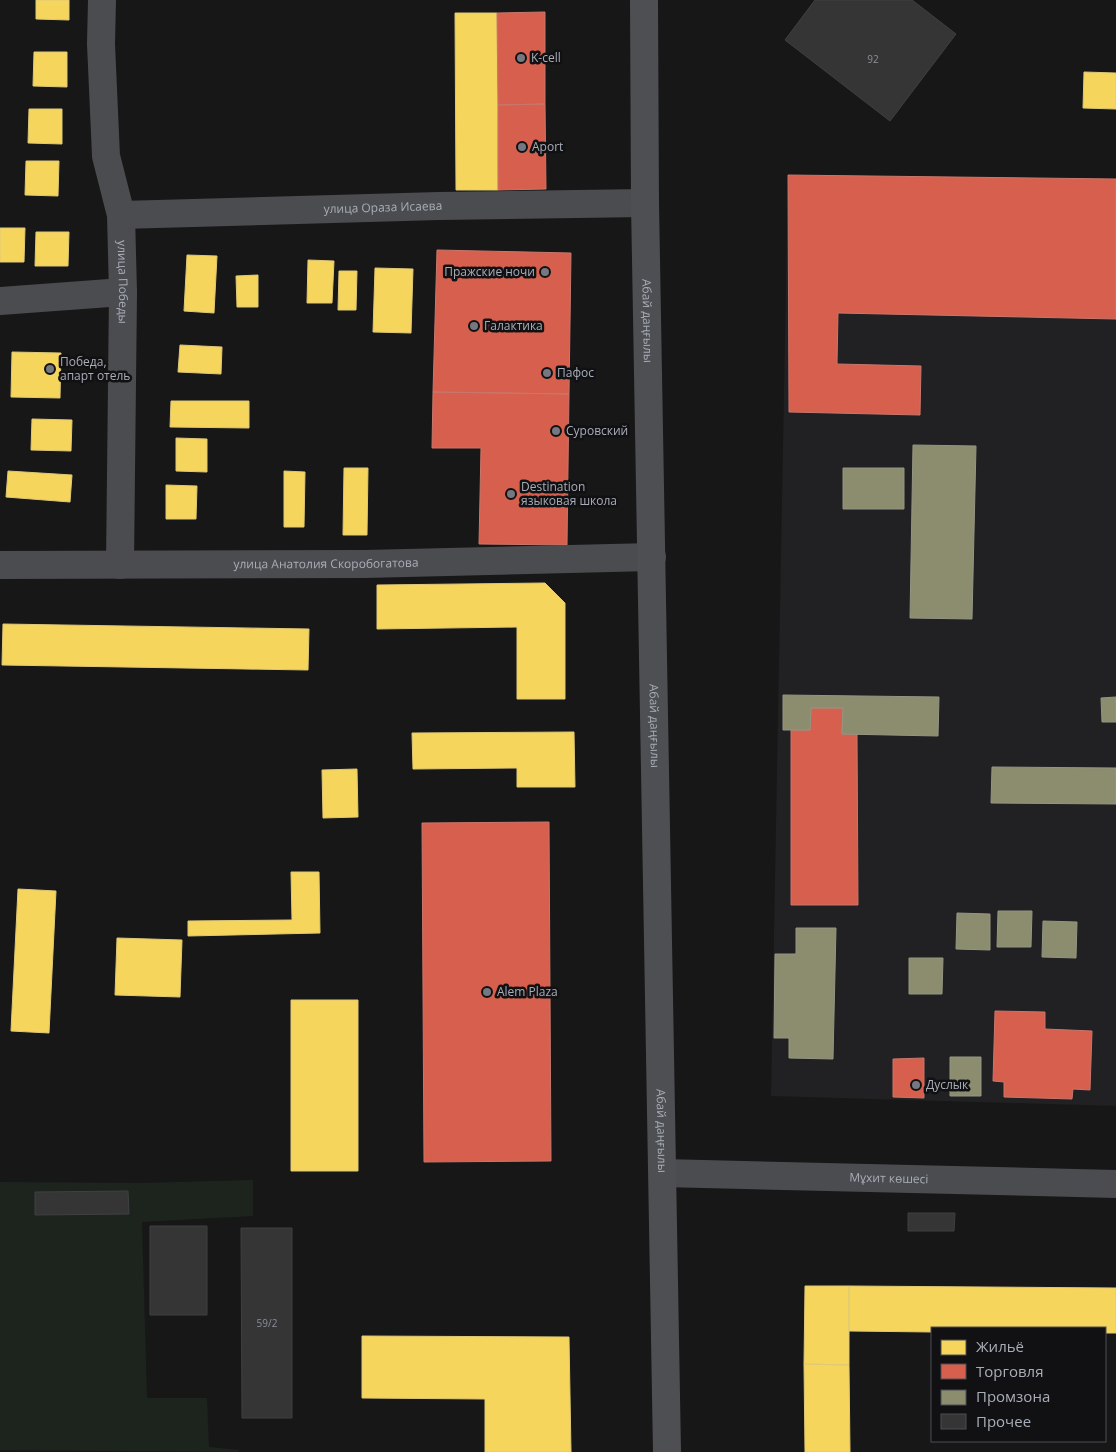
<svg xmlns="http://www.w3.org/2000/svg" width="1116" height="1452" viewBox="0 0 1116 1452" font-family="'Open Sans',sans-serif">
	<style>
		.built { fill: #212123 }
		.green { fill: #1d241e }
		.homes { fill: #f6d55c; stroke: #dfc978 }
		.shops { fill: #d6604d; stroke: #c8776d }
		.industry { fill: #8c8c6e; stroke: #949684 }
		.building { fill: #353536; stroke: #3f4043 }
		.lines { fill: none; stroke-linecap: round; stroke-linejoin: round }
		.minor { stroke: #4b4c50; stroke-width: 28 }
		.major { stroke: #4d4f52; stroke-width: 28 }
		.poi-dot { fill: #757880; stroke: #111113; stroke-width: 2 }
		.labels { text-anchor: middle; stroke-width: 5; stroke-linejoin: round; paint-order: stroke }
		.number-label { font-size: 10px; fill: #8b8f98 }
		.poi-label { font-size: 12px; fill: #a8adb8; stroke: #111113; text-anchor: start }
		.street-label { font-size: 12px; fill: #a8adb8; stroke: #111113 }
	</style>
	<rect width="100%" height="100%" fill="#171717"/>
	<path class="built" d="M 788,175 L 1116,179 L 1116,1106 L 771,1096 Z"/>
	<path class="green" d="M 253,1180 L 253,1216 L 142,1222 L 147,1398 L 207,1398 L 209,1447 L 239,1450 L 239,1452 L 0,1450 L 0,1182 L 141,1183 Z"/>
	<path class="homes" d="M 36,0 L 69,0 L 69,20 L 36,19 Z
		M 455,13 L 497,13 L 498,190 L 456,190 Z
		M 34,52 L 67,52 L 67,87 L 33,86 Z
		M 1084,72 L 1116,73 L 1116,109 L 1083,108 Z
		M 29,109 L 62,109 L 62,144 L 28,143 Z
		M 26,161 L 59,161 L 58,196 L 25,195 Z
		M 0,228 L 25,228 L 24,262 L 0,262 Z
		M 36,232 L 69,232 L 68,266 L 35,266 Z
		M 187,255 L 217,256 L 214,313 L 184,311 Z
		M 308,260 L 334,261 L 332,303 L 307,303 Z
		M 375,268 L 413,269 L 411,333 L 373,332 Z
		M 339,271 L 357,271 L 356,310 L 338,310 Z
		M 258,275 L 258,307 L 237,307 L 236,276 Z
		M 180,345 L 222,347 L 221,374 L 178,372 Z
		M 12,352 L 61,353 L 60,398 L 11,397 Z
		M 171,401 L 249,401 L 249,428 L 170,427 Z
		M 32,419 L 72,420 L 71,451 L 31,450 Z
		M 176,438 L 207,439 L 207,472 L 176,471 Z
		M 344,468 L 368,468 L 367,535 L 343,535 Z
		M 8,471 L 72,475 L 70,502 L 6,497 Z
		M 284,471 L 305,472 L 304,527 L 284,527 Z
		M 166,485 L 197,486 L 196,519 L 166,519 Z
		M 545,583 L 565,603 L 565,699 L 517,699 L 517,627 L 377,629 L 377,585 Z
		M 3,624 L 309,629 L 308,670 L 2,665 Z
		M 574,732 L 575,787 L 517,787 L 517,768 L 413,769 L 412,733 Z
		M 357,769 L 358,817 L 323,818 L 322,770 Z
		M 291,872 L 319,872 L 320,933 L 188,936 L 188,921 L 292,920 Z
		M 18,889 L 56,891 L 49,1033 L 11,1031 Z
		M 117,938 L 182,940 L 180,997 L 115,995 Z
		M 291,1000 L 358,1000 L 358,1171 L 291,1171 Z
		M 805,1286 L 849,1286 L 849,1365 L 804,1364 Z
		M 849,1286 L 1116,1288 L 1116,1333 L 1105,1333 L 1105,1328 L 932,1328 L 932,1332 L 849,1331 Z
		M 362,1336 L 569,1337 L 571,1452 L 485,1452 L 485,1399 L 362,1398 Z
		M 804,1364 L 849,1365 L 850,1452 L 805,1452 Z"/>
	<path class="shops" d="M 545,12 L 545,104 L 498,105 L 497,13 Z
		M 545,104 L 546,189 L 498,190 L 498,105 Z
		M 788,175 L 1116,179 L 1116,319 L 838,313 L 837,364 L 921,366 L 920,415 L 789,412 Z
		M 437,250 L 571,253 L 569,394 L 433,392 Z
		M 433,392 L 569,394 L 567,545 L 479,544 L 481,448 L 432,448 Z
		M 811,708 L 843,708 L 842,734 L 857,734 L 858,905 L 791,905 L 791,730 L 810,730 Z
		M 549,822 L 551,1161 L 424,1162 L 422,823 Z
		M 995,1011 L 1045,1012 L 1045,1029 L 1092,1031 L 1090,1090 L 1073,1089 L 1072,1099 L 1004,1097 L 1004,1082 L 993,1081 Z
		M 924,1058 L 924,1098 L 893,1097 L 893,1059 Z"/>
	<path class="industry" d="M 913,445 L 976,446 L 972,619 L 910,618 Z
		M 843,468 L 904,468 L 904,509 L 843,509 Z
		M 783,695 L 939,697 L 938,736 L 842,734 L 843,708 L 811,708 L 810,730 L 783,730 Z
		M 1116,697 L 1116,722 L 1102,722 L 1101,698 Z
		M 992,767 L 1116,768 L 1116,804 L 991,803 Z
		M 998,911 L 1032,911 L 1031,947 L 997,947 Z
		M 957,913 L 990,914 L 990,950 L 956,949 Z
		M 1043,921 L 1077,922 L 1076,958 L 1042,957 Z
		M 796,928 L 836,928 L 833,1059 L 789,1058 L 789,1038 L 774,1038 L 775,954 L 796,954 Z
		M 909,958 L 943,958 L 942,994 L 909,994 Z
		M 950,1057 L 981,1057 L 981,1096 L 950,1096 Z"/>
	<path class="building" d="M 815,0 L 912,0 L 956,34 L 890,121 L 785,40 Z
		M 128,1191 L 129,1214 L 35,1215 L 35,1192 Z
		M 908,1213 L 955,1213 L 954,1231 L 908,1231 Z
		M 150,1226 L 207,1226 L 207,1315 L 150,1315 Z
		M 241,1228 L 292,1228 L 292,1418 L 242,1418 Z"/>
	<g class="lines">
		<g class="minor">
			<path id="s1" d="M 102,0 L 101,44 L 106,156 L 121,215 L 123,292 L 120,565"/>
			<path id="s2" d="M 121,215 L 439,206 L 645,203"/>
			<path d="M 0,301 L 123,292"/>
			<path id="s3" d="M 0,565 L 365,564 L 652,557"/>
			<path id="s4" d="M 663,1173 L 1116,1184"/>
		</g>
		<path class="major" id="s5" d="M 644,0 L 645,203 L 667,1452"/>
	</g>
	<g class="poi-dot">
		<circle cx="521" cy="58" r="5"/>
		<circle cx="522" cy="147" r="5"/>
		<circle cx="545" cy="272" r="5"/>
		<circle cx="474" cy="326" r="5"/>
		<circle cx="50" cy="369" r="5"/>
		<circle cx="547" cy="373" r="5"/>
		<circle cx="556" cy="431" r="5"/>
		<circle cx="511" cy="494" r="5"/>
		<circle cx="487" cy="992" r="5"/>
		<circle cx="916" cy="1085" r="5"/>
	</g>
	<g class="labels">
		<g class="number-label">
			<text x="873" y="63">92</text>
			<text x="267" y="1327">59/2</text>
		</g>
		<g class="poi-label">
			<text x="531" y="62">K-cell</text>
			<text x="532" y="151">Aport</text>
			<text x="535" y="276" text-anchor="end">Пражские ночи</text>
			<text x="484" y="330">Галактика</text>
			<text x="60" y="366">Победа,<tspan x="60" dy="14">апарт отель</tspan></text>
			<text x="557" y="377">Пафос</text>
			<text x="566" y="435">Суровский</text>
			<text x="521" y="491">Destination<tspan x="521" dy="14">языковая школа</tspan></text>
			<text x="497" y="996">Alem Plaza</text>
			<text x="926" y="1089">Дуслык</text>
		</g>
		<g class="street-label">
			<text dy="4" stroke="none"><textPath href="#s2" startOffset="262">улица Ораза Исаева</textPath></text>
			<text dy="4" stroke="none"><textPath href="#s1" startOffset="284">улица Победы</textPath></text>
			<text dy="4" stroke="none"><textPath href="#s5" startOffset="321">Абай даңғылы</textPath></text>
			<text dy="4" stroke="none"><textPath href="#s3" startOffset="326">улица Анатолия Скоробогатова</textPath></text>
			<text dy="4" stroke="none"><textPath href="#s5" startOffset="726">Абай даңғылы</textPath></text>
			<text dy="4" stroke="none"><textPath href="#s5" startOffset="1131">Абай даңғылы</textPath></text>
			<text dy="4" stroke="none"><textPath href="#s4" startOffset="226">Мұхит көшесі</textPath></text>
		</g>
	</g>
	<rect x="931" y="1327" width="175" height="115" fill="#111113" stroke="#4d4f55"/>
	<rect x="941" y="1340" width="25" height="15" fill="#f6d55c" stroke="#4d4f55"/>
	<text x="976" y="1352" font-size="15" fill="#a8adb8">Жильё</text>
	<rect x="941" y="1364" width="25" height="15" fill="#d6604d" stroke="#4d4f55"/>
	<text x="976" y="1377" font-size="15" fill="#a8adb8">Торговля</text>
	<rect x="941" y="1390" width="25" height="15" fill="#8c8c6e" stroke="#4d4f55"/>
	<text x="976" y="1402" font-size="15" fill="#a8adb8">Промзона</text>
	<rect x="941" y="1414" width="25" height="15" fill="#353536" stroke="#4d4f55"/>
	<text x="976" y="1427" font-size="15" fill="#a8adb8">Прочее</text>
</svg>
